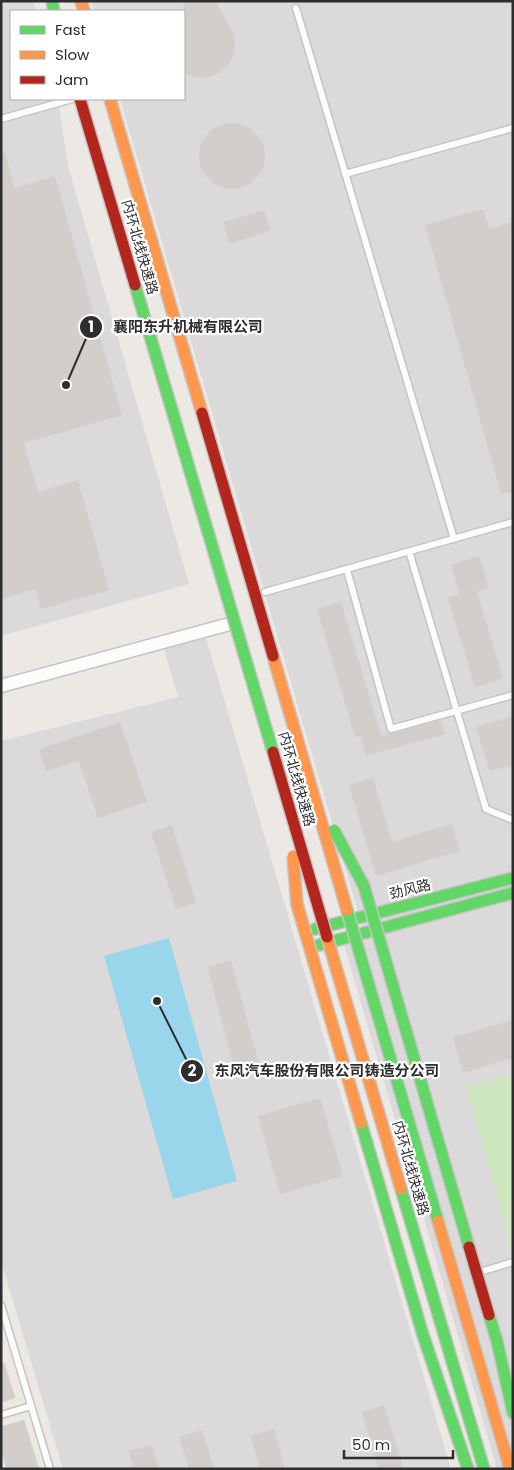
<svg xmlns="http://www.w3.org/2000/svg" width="514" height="1470" viewBox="0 0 514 1470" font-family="Poppins,'Noto Sans SC',sans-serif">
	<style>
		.industrial { fill: #dcd9db }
		.green { fill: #cee6be }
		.water { fill: #99d6ec }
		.building { fill: #d1cecb; stroke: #d7d4d0 }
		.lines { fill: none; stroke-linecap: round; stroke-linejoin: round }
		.lane-casing { stroke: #c5c4c5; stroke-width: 9 }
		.street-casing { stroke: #c5c4c5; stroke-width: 15 }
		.fast-casing { stroke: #c5c4c5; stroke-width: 14 }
		.slow-casing { stroke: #c5c4c5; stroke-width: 14 }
		.lane { stroke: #fcfcfb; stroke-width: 6 }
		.street { stroke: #fcfcfb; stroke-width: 12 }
		.fast { stroke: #63d668; stroke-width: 11 }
		.slow { stroke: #ff974d; stroke-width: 11 }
		.fast-bridge-casing { stroke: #c6c5c4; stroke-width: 14; stroke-linecap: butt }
		.slow-bridge-casing { stroke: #c6c5c4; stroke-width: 14; stroke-linecap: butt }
		.jam-bridge-casing { stroke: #c6c5c4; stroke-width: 14; stroke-linecap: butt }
		.fast-bridge { stroke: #63d668; stroke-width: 11 }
		.slow-bridge { stroke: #ff974d; stroke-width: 11 }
		.jam-bridge { stroke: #b3261e; stroke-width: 11 }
		.labels { text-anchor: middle; stroke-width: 4.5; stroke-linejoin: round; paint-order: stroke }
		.street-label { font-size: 14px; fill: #2e2e2e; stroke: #fff }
		.leader { fill: none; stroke: #2e2e2e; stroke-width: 2 }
		.callout-dot { fill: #2e2e2e; stroke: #fff; stroke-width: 2 }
		.mark-label { font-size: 15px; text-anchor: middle; font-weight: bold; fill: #fff }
		.callout-label { font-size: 15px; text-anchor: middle; font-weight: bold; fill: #2e2e2e; stroke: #fff; stroke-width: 4.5; stroke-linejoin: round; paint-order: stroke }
	</style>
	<rect width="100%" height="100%" fill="#ece8e4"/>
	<path class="industrial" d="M 1,1 L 33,1 L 36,11 L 11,11 L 11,99 L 58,99 L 68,166 L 189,584 L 1,636 Z
		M 91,1 L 513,1 L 513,1469 L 497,1469 L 342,938 L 364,932 L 120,99 L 184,99 L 184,11 L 94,11 Z
		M 204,631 L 451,1469 L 63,1469 L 1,1261 L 1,741 L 178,697 L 162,643 Z"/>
	<path class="green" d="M 513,1075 L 513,1253 L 466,1086 Z"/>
	<path class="water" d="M 169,938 L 237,1181 L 173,1199 L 104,956 Z"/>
	<path class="building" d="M 184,1 L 216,1 L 233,34 L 235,45 L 233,56 L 228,65 L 220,72 L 210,77 L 199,78 L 189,75 L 184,72 Z
		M199 156a33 33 0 1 1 66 0a33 33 0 1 1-66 0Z
		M 5,152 L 14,188 L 55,176 L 122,415 L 24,443 L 38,492 L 78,480 L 109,590 L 41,609 L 36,589 L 1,599 L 1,153 Z
		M 483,209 L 489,229 L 513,222 L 513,491 L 501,494 L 425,225 Z
		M 264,210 L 271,231 L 229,244 L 223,222 Z
		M 479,556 L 489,588 L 477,592 L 503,679 L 475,687 L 448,598 L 460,594 L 451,565 Z
		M 341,602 L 381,736 L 441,720 L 445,734 L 366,756 L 361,736 L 355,737 L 317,609 Z
		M 513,716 L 513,765 L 490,771 L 476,727 Z
		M 120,722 L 147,802 L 98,818 L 79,761 L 46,771 L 39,749 Z
		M 373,778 L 392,842 L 452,824 L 460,851 L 376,876 L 349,785 Z
		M 172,825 L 196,903 L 176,909 L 151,832 Z
		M 231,960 L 259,1064 L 235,1070 L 207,967 Z
		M 513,1020 L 513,1058 L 463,1073 L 453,1037 Z
		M 320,1098 L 343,1176 L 280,1194 L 258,1116 Z
		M 4,1363 L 15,1398 L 1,1402 L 1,1364 Z
		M 384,1405 L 403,1469 L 379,1469 L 362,1412 Z
		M 24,1420 L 39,1469 L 7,1469 L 1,1451 L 1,1427 Z
		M 274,1429 L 285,1469 L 260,1469 L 251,1436 Z
		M 202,1430 L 214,1469 L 189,1469 L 179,1437 Z
		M 152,1445 L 159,1469 L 134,1469 L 128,1451 Z"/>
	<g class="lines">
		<g class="lane-casing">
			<path id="lane" d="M 296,8 L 454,539
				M 1,119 L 72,99
				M 345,174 L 513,128
				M 409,551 L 486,809 L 513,820
				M 347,570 L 391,729 L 513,695
				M 265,592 L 513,522
				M 480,1272 L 513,1262
				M 1,1305 L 50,1469
				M 1,1415 L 31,1406"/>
		</g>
		<g class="street-casing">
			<path id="street" d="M 1,686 L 226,625"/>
		</g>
		<g class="fast-casing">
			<path id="fast" d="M 52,1 L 54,11
				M 315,929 L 513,878
				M 319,945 L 513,893
				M 489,1315 L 497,1341 L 513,1413
				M 423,1335 L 468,1469"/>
		</g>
		<g class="slow-casing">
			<path id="slow" d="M 81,1 L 84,11"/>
		</g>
		<use href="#lane" class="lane"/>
		<use href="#street" class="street"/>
		<use href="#fast" class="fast"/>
		<use href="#slow" class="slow"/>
		<g class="fast-bridge-casing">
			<path id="fast-bridge" d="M 135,285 L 273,752
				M 334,830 L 364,886 L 469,1247
				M 347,910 L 438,1221
				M 361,1123 L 423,1335
				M 401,1189 L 484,1469"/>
		</g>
		<g class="slow-bridge-casing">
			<path id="slow-bridge" d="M 110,99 L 202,413
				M 273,656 L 347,910
				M 293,856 L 297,904 L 361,1123
				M 327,937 L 401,1189
				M 438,1221 L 510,1469"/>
		</g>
		<g class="jam-bridge-casing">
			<path id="jam-bridge" d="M 80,99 L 135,285
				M 202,413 L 273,656
				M 273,752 L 327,937
				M 469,1247 L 489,1315"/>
		</g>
		<use href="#fast-bridge" class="fast-bridge"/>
		<use href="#slow-bridge" class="slow-bridge"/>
		<use href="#jam-bridge" class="jam-bridge"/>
	</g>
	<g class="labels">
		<g class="street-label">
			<text transform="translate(140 247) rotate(74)" y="5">内环北线快速路</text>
			<text transform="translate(297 779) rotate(74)" y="5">内环北线快速路</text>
			<text transform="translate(410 889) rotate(-14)" y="5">劲风路</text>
			<text transform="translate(411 1168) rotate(74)" y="5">内环北线快速路</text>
		</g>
	</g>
	<path class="leader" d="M66 385L91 327M157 1001L192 1071"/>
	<g class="callout-dot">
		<circle cx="66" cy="385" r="5"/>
		<circle cx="157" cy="1001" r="5"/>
		<circle cx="91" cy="327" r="12"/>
		<circle cx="192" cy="1071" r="12"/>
	</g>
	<g class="mark-label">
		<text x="91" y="332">1</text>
		<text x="192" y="1076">2</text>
	</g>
	<g class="callout-label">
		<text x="188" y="332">襄阳东升机械有限公司</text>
		<text x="327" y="1076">东风汽车股份有限公司铸造分公司</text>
	</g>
	<rect width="514" height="1470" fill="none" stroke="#2e2e2e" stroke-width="5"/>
	<rect x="10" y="10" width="175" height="90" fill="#ffffff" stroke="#ababab"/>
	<rect x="20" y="26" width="25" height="8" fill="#63d668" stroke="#ababab"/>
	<text x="55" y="35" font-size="15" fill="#2e2e2e">Fast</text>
	<rect x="20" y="51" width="25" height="8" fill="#ff974d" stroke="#ababab"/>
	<text x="55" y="60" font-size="15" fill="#2e2e2e">Slow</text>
	<rect x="20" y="76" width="25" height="8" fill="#b3261e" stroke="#ababab"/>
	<text x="55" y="85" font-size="15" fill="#2e2e2e">Jam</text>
	<path d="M344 1450v8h109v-8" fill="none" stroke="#2e2e2e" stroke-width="2.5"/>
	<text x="352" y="1450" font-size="15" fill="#2e2e2e" stroke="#ffffff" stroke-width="4" paint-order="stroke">50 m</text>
</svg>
